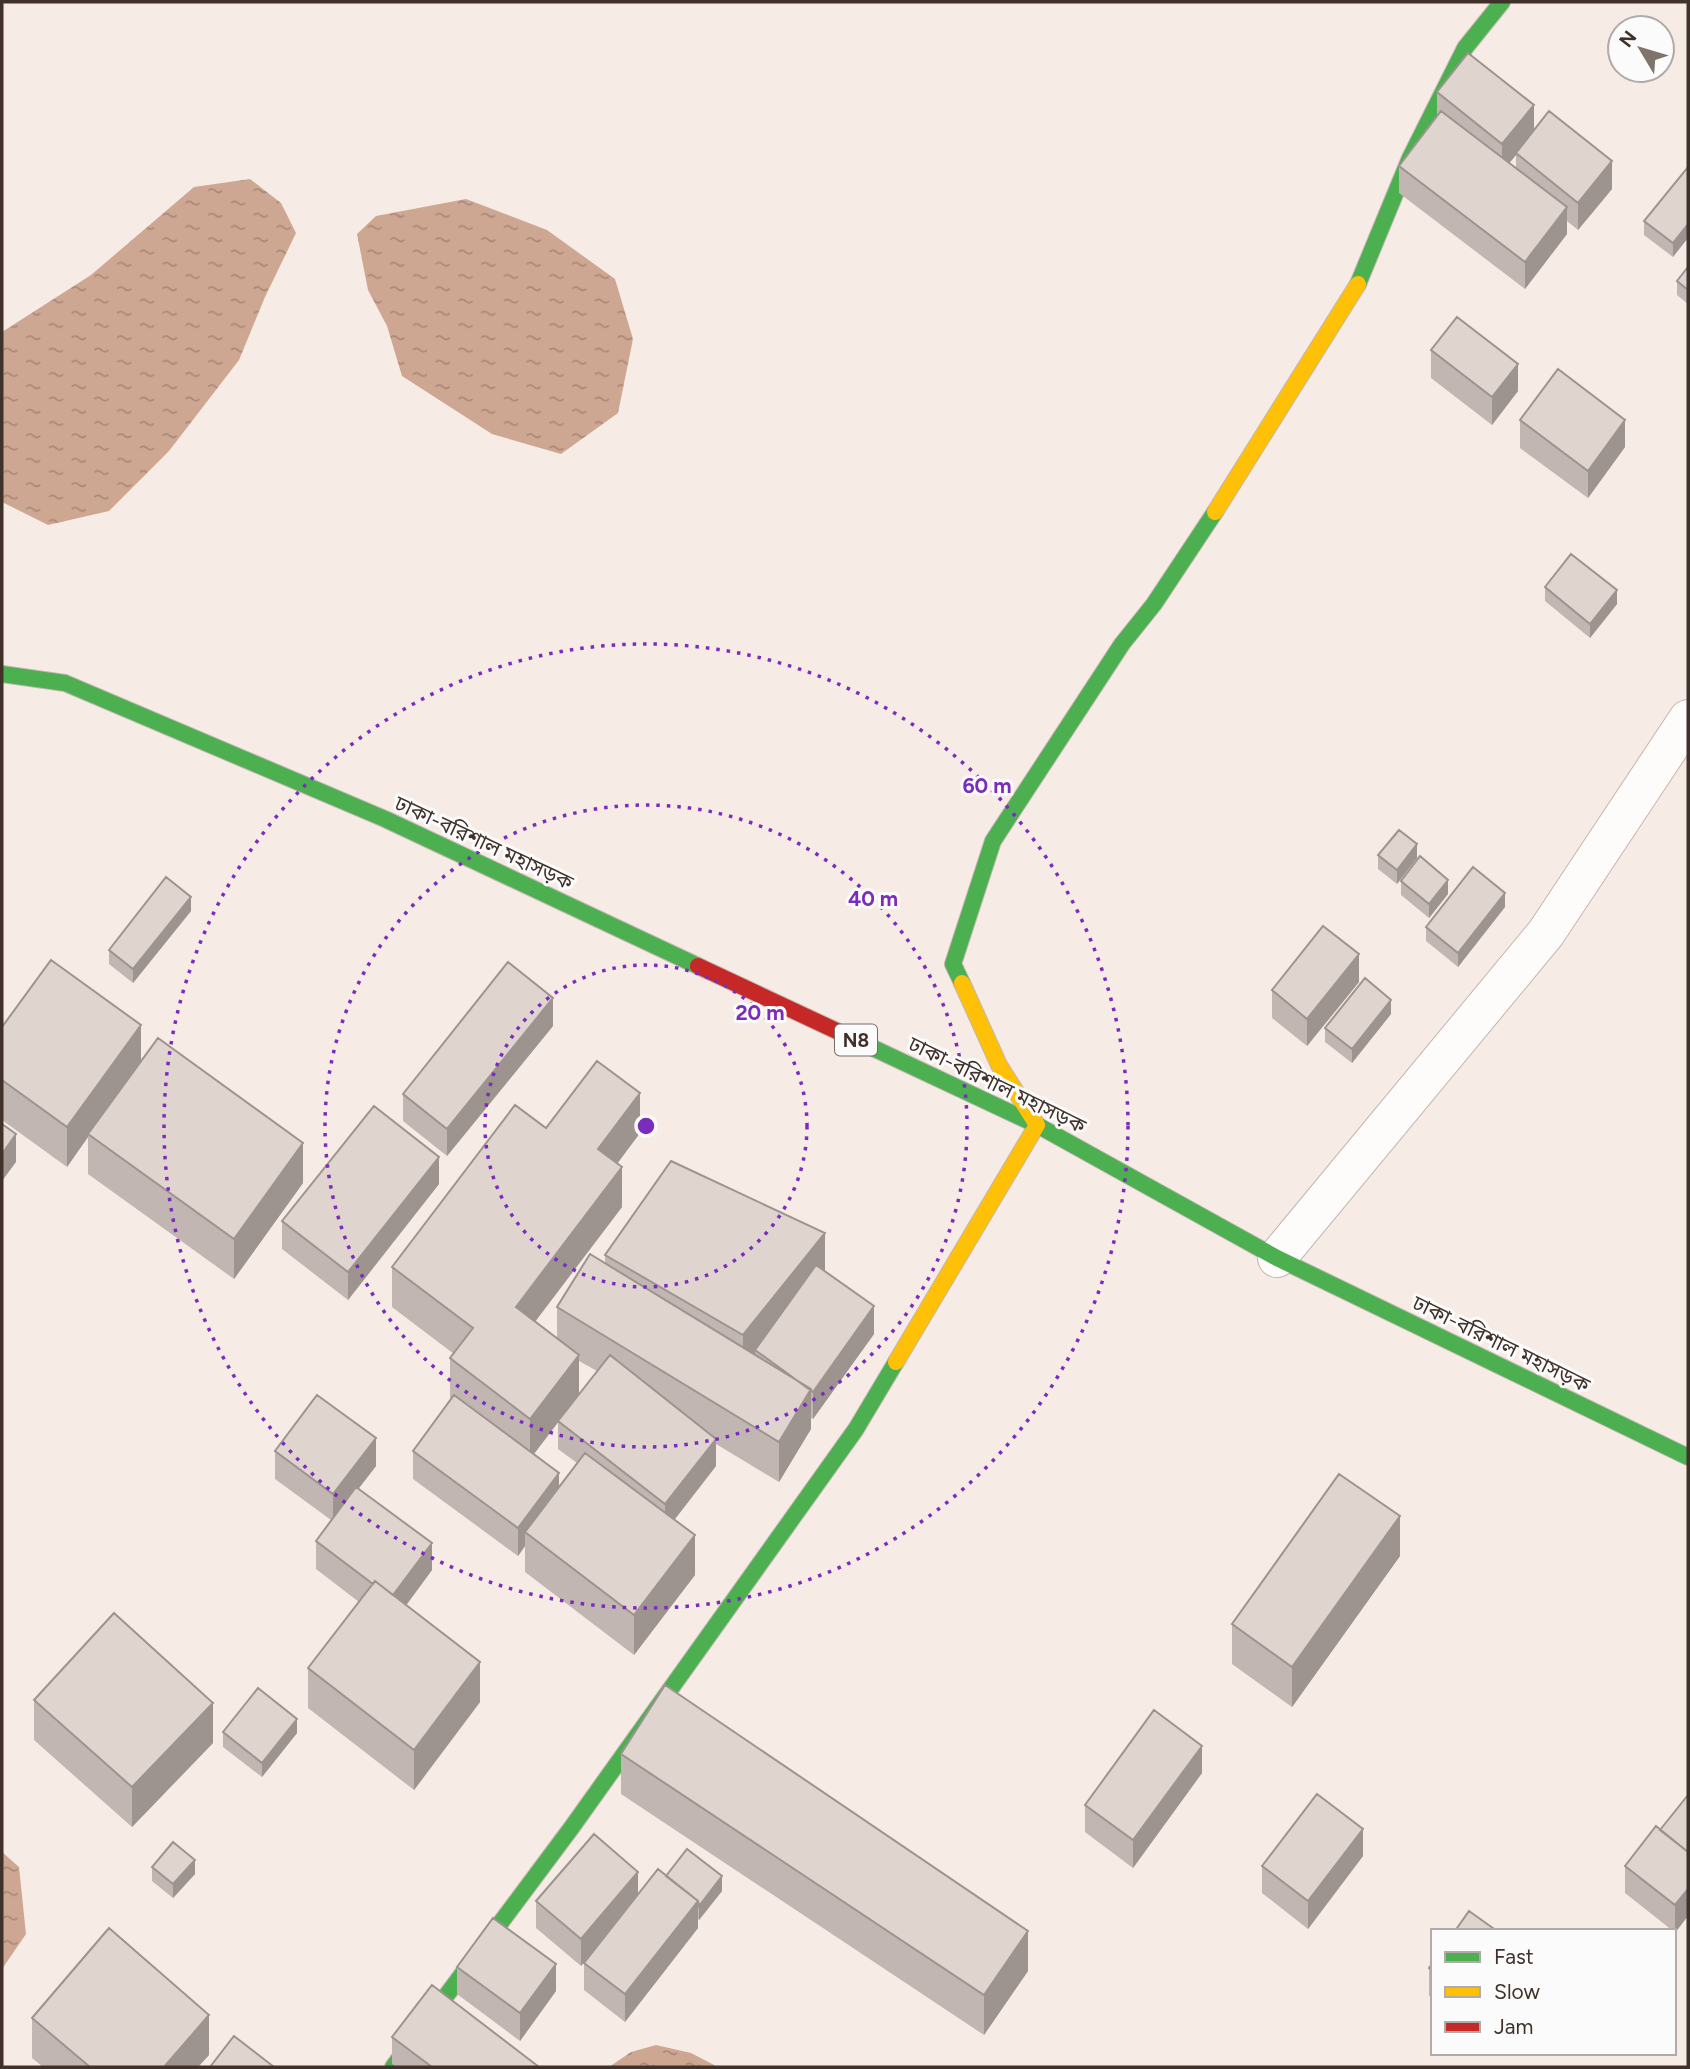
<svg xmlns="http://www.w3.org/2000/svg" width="1690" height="2069" viewBox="0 0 1690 2069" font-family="Figtree,'Noto Sans Bengali',sans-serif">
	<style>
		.water { fill: url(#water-ripples) }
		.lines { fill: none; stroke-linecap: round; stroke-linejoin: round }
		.street-casing { stroke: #c2b7b1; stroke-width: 40 }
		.fast-casing { stroke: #c2b7b1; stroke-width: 18 }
		.slow-casing { stroke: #c2b7b1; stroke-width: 18 }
		.jam-casing { stroke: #c2b7b1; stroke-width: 18 }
		.street { stroke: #fefcfb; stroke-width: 38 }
		.fast { stroke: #4caf50; stroke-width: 16 }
		.slow { stroke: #ffc107; stroke-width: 16 }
		.jam { stroke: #c62828; stroke-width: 16 }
		.wall { fill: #c1b6b1; fill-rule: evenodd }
		.shaded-wall { fill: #9d9490 }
		.building { fill: #e0d4ce; stroke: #9d9490; stroke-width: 2 }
		.ring { fill: none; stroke: #7b2cbf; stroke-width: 3.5; stroke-dasharray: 3.5 7 }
		.labels { text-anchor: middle; stroke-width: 6; stroke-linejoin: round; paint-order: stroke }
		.shield { fill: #fbfbfb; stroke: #786e69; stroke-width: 2 }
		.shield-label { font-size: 19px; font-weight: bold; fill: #40322b }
		.street-label { font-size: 21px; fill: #40322b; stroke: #fbfbfb }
		.centre { fill: #7b2cbf; stroke: #fbfbfb; stroke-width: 3.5 }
		.ring-label { font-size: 21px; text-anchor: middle; font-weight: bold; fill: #7b2cbf; stroke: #fbfbfb; stroke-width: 6; stroke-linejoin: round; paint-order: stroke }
	</style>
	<defs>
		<pattern id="water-ripples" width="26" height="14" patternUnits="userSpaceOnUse" patternTransform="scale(1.75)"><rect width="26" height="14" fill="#cea793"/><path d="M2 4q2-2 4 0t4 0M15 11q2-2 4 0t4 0" fill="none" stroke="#a98978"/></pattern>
	</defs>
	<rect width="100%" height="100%" fill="#f7ebe5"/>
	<path class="water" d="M 250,179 L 281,203 L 296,233 L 265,297 L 239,360 L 169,451 L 109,511 L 48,525 L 2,502 L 2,332 L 91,275 L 194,187 Z
		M 466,199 L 547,230 L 615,279 L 633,339 L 618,413 L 561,454 L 492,434 L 402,376 L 387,326 L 368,290 L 357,234 L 376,216 Z
		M 2,1852 L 19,1867 L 26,1934 L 2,1969 Z
		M 656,2045 L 691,2053 L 718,2067 L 609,2067 L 631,2052 Z"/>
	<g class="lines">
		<g class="street-casing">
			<path id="street" d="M 1277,1258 L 1546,933 L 1688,719"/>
		</g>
		<g class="fast-casing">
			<path id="fast" d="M 1358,284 L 1410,158 L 1465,48 L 1502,2
				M 2,674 L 65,683 L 385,819 L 698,966
				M 962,983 L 953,964 L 993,841 L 1122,644 L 1154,604 L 1215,512
				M 856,1040 L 1037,1125 L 1277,1258 L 1688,1457
				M 393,2067 L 572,1827 L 856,1429 L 896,1362"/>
		</g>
		<g class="slow-casing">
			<path id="slow" d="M 1215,512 L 1358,284
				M 896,1362 L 1037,1125 L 999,1065 L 962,983"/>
		</g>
		<g class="jam-casing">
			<path id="jam" d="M 698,966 L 856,1040"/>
		</g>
		<use href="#street" class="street"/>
		<use href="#fast" class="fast"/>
		<use href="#slow" class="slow"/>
		<use href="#jam" class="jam"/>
	</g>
	<path class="wall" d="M 1437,92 L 1534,130 L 1612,189 L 1578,230 L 1567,221 L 1567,234 L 1525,289 L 1399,193 L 1399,166 L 1437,117 ZM 1516,155 L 1516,168 L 1509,163 Z
		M 1688,167 L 1673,257 L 1644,235 L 1644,221 Z
		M 1688,267 L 1688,304 L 1677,295 L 1677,281 Z
		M 1431,350 L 1518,391 L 1492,425 L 1431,378 Z
		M 1520,420 L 1625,447 L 1588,498 L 1520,448 Z
		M 1545,587 L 1617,604 L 1590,638 L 1545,601 Z
		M 1378,855 L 1417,858 L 1397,884 L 1378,869 Z
		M 1401,881 L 1448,894 L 1429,918 L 1401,895 Z
		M 1505,907 L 1458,967 L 1426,941 L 1426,927 Z
		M 191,911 L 133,983 L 109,964 L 109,950 Z
		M 1359,982 L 1307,1046 L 1272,1018 L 1272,990 Z
		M 1391,1014 L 1352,1063 L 1325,1042 L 1325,1028 Z
		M 553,1026 L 447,1156 L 403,1121 L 403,1094 Z
		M 2,1027 L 141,1061 L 303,1183 L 234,1279 L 88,1174 L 88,1137 L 67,1167 L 2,1120 Z
		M 546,1128 L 640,1133 L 617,1164 L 622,1207 L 535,1321 L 557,1338 L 557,1307 L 605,1264 L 605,1255 L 825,1271 L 874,1334 L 813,1419 L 811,1418 L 811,1429 L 779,1482 L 716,1444 L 716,1466 L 674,1520 L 695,1575 L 634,1655 L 525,1572 L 525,1546 L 518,1556 L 413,1479 L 413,1451 L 452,1399 L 450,1398 L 450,1358 L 454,1354 L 392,1307 L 392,1267 ZM 579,1361 L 597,1371 L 579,1395 ZM 558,1422 L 558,1449 L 577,1463 L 559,1488 L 534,1454 Z
		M 439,1184 L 348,1300 L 282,1249 L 282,1221 Z
		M 275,1451 L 376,1466 L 358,1489 L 432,1570 L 406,1605 L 480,1702 L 414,1790 L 308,1708 L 308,1668 L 359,1602 L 316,1569 L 316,1541 L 331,1520 L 275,1479 Z
		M 1400,1556 L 1292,1707 L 1232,1664 L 1232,1624 Z
		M 34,1700 L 213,1743 L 132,1827 L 34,1740 Z
		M 223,1732 L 297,1733 L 262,1777 L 223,1747 Z
		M 621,1754 L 1028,1971 L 984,2035 L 621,1794 Z
		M 1202,1773 L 1133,1868 L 1085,1832 L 1085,1805 Z
		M 1688,1795 L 1675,1933 L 1674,1931 L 1673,1931 L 1625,1893 L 1625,1866 L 1660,1830 Z
		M 1363,1856 L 1308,1929 L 1262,1893 L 1262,1866 Z
		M 152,1867 L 195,1874 L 173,1898 L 152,1881 Z
		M 666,1876 L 722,1891 L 699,1920 L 698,1919 L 698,1928 L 625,2022 L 584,1990 L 584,1963 L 590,1955 L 581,1966 L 536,1928 L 536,1901 L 638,1894 Z
		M 1433,1962 L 1433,1998 L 1429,1996 L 1429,1968 Z
		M 457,1967 L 556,1991 L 520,2041 L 457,1994 Z
		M 32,2018 L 209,2055 L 198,2067 L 43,2067 L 32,2058 Z
		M 392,2037 L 539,2067 L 396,2067 L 392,2064 Z"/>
	<path class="shaded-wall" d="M 1534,105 L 1534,133 L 1516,153 L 1516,155 L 1502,172 L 1502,144 Z
		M 1612,161 L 1612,189 L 1578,230 L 1578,203 Z
		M 1567,207 L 1567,234 L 1525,289 L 1525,262 Z
		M 1688,224 L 1688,238 L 1673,257 L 1673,243 Z
		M 1518,364 L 1518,391 L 1492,425 L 1492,397 Z
		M 1625,420 L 1625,447 L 1588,498 L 1588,471 Z
		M 1617,590 L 1617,604 L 1590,638 L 1590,624 Z
		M 1417,844 L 1417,858 L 1397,884 L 1397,870 Z
		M 1448,880 L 1448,894 L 1429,918 L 1429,904 Z
		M 1505,893 L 1505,907 L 1458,967 L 1458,953 Z
		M 191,897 L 191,911 L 133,983 L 133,969 Z
		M 1359,954 L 1359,982 L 1307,1046 L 1307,1019 Z
		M 553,998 L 553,1026 L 447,1156 L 447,1129 Z
		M 1391,1000 L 1391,1014 L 1352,1063 L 1352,1049 Z
		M 141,1025 L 141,1065 L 88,1134 L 88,1137 L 67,1167 L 67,1127 Z
		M 640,1093 L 640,1133 L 598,1189 L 598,1149 Z
		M 16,1134 L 16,1162 L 2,1181 L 2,1154 Z
		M 303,1143 L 303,1183 L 234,1279 L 234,1239 Z
		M 439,1157 L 439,1184 L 348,1300 L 348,1272 Z
		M 622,1167 L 622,1207 L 516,1347 L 516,1307 Z
		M 825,1233 L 825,1272 L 755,1350 L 755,1360 L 743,1375 L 743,1335 Z
		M 874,1306 L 874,1334 L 813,1419 L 813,1392 Z
		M 579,1355 L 579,1395 L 530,1459 L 530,1419 Z
		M 811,1389 L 811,1429 L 779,1482 L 779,1442 Z
		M 376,1438 L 376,1466 L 333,1522 L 333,1494 Z
		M 716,1439 L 716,1466 L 665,1532 L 665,1504 Z
		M 559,1473 L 559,1500 L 525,1532 L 525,1546 L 518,1556 L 518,1528 Z
		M 1400,1516 L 1400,1556 L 1292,1707 L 1292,1667 Z
		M 695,1535 L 695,1575 L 634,1655 L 634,1615 Z
		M 432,1543 L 432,1570 L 391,1626 L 391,1598 Z
		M 480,1662 L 480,1702 L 414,1790 L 414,1750 Z
		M 213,1703 L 213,1743 L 132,1827 L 132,1787 Z
		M 297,1719 L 297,1733 L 262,1777 L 262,1763 Z
		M 1202,1746 L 1202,1773 L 1133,1868 L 1133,1840 Z
		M 1363,1829 L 1363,1856 L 1308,1929 L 1308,1901 Z
		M 195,1860 L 195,1874 L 173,1898 L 173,1884 Z
		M 638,1872 L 638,1900 L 581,1966 L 581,1939 Z
		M 722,1876 L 722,1891 L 699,1920 L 699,1906 Z
		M 1688,1889 L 1688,1916 L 1675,1933 L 1675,1905 Z
		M 698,1901 L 698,1928 L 625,2022 L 625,1994 Z
		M 1028,1931 L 1028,1971 L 984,2035 L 984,1995 Z
		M 556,1964 L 556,1991 L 520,2041 L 520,2013 Z
		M 209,2015 L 209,2055 L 198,2067 L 164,2067 Z"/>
	<path class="building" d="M 1468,53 L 1534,105 L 1502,144 L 1437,92 Z
		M 1441,111 L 1567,207 L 1525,262 L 1399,166 Z
		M 1549,111 L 1612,161 L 1578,203 L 1516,153 Z
		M 1688,167 L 1688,224 L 1673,243 L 1644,221 Z
		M 1688,267 L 1688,290 L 1677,281 Z
		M 1457,317 L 1518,364 L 1492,397 L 1431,350 Z
		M 1558,369 L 1625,420 L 1588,471 L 1520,420 Z
		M 1571,554 L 1617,590 L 1590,624 L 1545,587 Z
		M 1399,830 L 1417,844 L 1397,870 L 1378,855 Z
		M 1420,856 L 1448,880 L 1429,904 L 1401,881 Z
		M 1473,867 L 1505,893 L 1458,953 L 1426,927 Z
		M 166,877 L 191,897 L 133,969 L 109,950 Z
		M 1323,926 L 1359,954 L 1307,1019 L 1272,990 Z
		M 51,960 L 141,1025 L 67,1127 L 2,1080 L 2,1027 Z
		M 508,962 L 553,998 L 447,1129 L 403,1094 Z
		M 1365,978 L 1391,1000 L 1352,1049 L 1325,1028 Z
		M 158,1038 L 303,1143 L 234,1239 L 88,1134 Z
		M 597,1061 L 640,1093 L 598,1149 L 622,1167 L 516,1307 L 579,1355 L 530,1419 L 450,1358 L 473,1328 L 392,1267 L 515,1105 L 546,1128 Z
		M 374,1106 L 439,1157 L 348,1272 L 282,1221 Z
		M 2,1124 L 16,1134 L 2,1154 Z
		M 671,1161 L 825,1233 L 743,1335 L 605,1255 Z
		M 590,1254 L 811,1389 L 779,1442 L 557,1307 Z
		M 816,1265 L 874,1306 L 813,1392 L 755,1350 Z
		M 610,1355 L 716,1439 L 665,1504 L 558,1421 Z
		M 317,1395 L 376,1438 L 333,1494 L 275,1451 Z
		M 454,1395 L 559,1473 L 518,1528 L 413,1451 Z
		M 585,1453 L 695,1535 L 634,1615 L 525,1532 Z
		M 1339,1474 L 1400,1516 L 1292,1667 L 1232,1624 Z
		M 356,1487 L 432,1543 L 393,1595 L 375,1581 L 373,1584 L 316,1541 Z
		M 375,1581 L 480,1662 L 414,1750 L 308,1668 Z
		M 114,1613 L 213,1703 L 132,1787 L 34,1700 Z
		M 665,1685 L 1028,1931 L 984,1995 L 621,1754 Z
		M 258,1688 L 297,1719 L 262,1763 L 223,1732 Z
		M 1154,1710 L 1202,1746 L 1133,1840 L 1085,1805 Z
		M 1317,1794 L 1363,1829 L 1308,1901 L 1262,1866 Z
		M 1688,1795 L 1688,1852 L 1660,1830 Z
		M 1656,1826 L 1688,1852 L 1688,1889 L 1675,1905 L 1625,1866 Z
		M 594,1834 L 638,1872 L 581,1939 L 536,1901 Z
		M 173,1842 L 195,1860 L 173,1884 L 152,1867 Z
		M 687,1849 L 722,1876 L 699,1906 L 698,1901 L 666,1876 Z
		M 658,1869 L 698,1901 L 625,1994 L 584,1963 Z
		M 1469,1911 L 1497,1931 L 1455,1931 Z
		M 493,1918 L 556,1964 L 520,2013 L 457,1967 Z
		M 109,1928 L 209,2015 L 164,2067 L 90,2067 L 32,2018 Z
		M 1433,1962 L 1433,1971 L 1429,1968 Z
		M 432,1985 L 539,2067 L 432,2067 L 392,2037 Z
		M 234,2036 L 274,2067 L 210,2067 Z"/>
	<g class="ring">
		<circle cx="646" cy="1126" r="161"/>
		<circle cx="646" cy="1126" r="321"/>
		<circle cx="646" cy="1126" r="482"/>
	</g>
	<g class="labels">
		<rect class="shield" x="835" y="1024.5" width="42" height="31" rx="5"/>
		<g class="shield-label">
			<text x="856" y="1047">N8</text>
		</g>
		<g class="street-label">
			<text transform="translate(484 843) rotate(25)" y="7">ঢাকা-বরিশাল মহাসড়ক</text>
			<text transform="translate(997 1085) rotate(26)" y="7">ঢাকা-বরিশাল মহাসড়ক</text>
			<text transform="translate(1501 1344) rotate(26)" y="7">ঢাকা-বরিশাল মহাসড়ক</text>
		</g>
	</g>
	<circle cx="646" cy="1126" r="10" class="centre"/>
	<g class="ring-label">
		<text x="987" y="793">60 m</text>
		<text x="873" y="906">40 m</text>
		<text x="760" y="1020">20 m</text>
	</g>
	<rect width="1690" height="2069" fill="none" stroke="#40322b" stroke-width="7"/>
	<rect x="1431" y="1929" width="245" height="126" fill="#fbfbfb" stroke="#b0aba8" stroke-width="2"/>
	<rect x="1445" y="1952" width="35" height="10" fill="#4caf50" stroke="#b0aba8" stroke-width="2"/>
	<text x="1494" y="1964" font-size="21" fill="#40322b">Fast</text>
	<rect x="1445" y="1987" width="35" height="10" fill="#ffc107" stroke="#b0aba8" stroke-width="2"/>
	<text x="1494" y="1999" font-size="21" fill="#40322b">Slow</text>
	<rect x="1445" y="2022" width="35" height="10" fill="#c62828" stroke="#b0aba8" stroke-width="2"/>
	<text x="1494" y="2034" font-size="21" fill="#40322b">Jam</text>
	<g transform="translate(1641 49) rotate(308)"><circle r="33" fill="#fbfbfb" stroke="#b0aba8" stroke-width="2"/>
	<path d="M0-5L12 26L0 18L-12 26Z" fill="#80736c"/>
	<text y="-10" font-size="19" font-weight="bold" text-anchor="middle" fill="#40322b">N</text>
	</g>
</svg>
